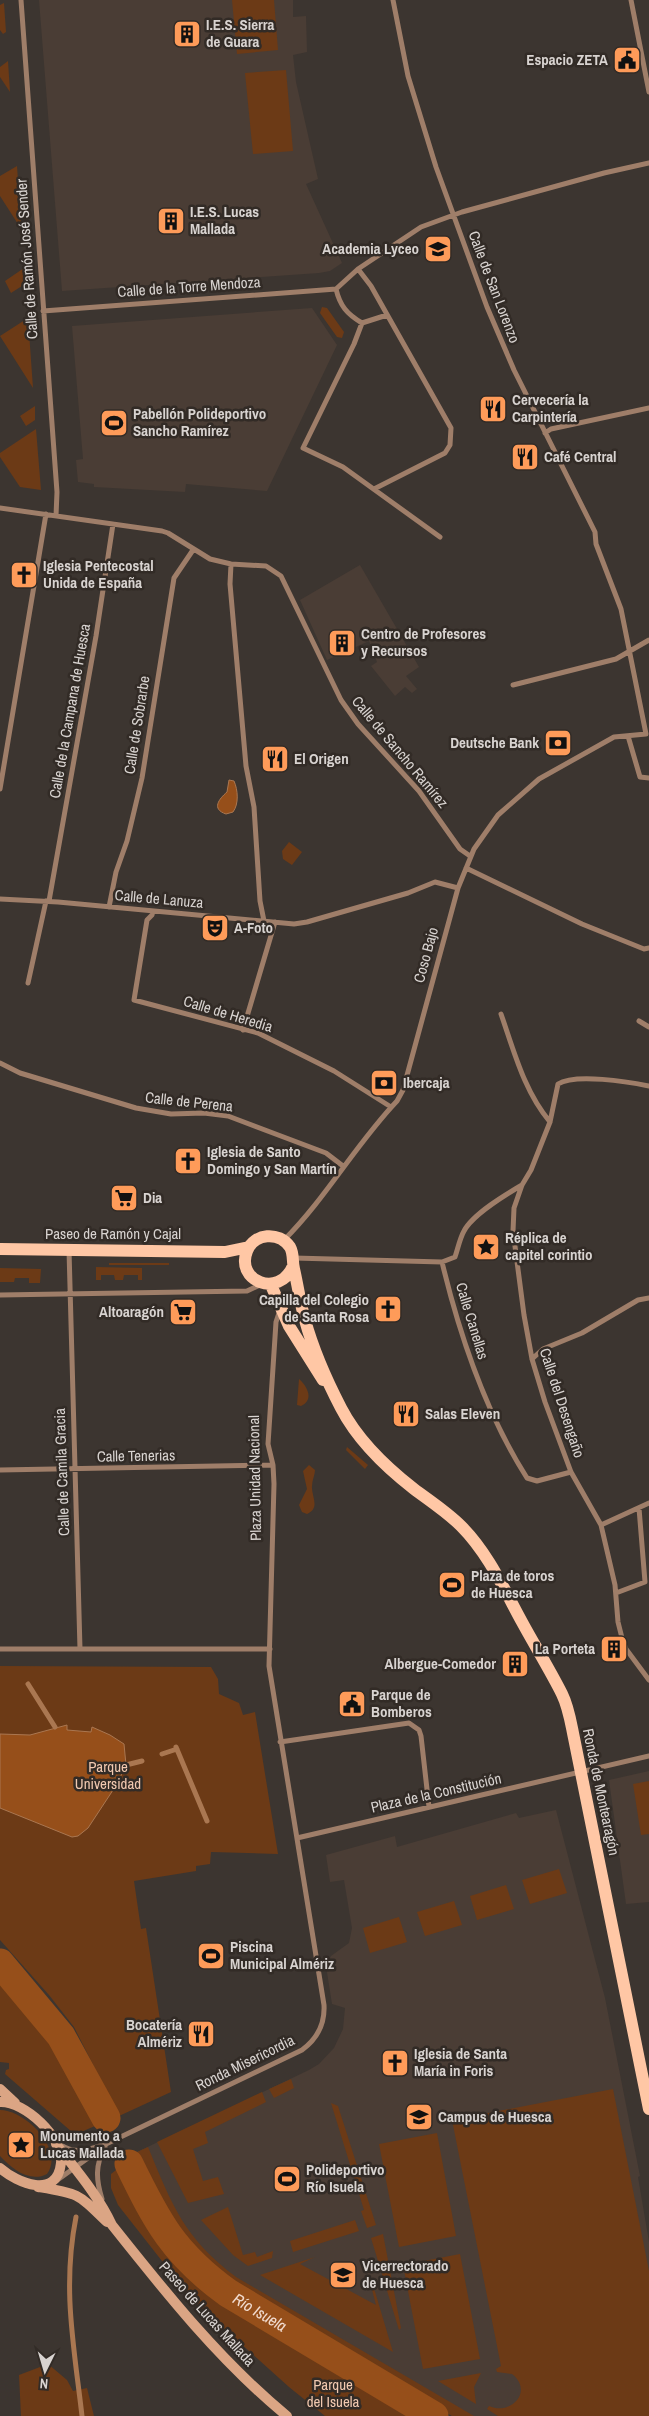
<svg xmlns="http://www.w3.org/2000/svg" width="649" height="2416" viewBox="0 0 649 2416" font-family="'Archivo Narrow',sans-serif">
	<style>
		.built { fill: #4a3d35 }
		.green { fill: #6c3a16 }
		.water { fill: #964f1a; stroke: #aa7751 }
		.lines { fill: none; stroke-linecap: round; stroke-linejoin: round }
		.stream { stroke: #aa7751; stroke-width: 5 }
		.river { stroke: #964f1a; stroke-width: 29 }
		.street { stroke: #9f7e69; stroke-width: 5 }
		.secondary { stroke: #dba584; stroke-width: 10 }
		.primary { stroke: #ffc7a5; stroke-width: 12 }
		.labels { text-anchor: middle; stroke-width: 5; stroke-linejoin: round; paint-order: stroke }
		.poi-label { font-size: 15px; font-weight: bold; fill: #d8d3d0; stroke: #322b26; text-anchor: start }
		.street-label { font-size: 15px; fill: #d8d3d0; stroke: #322b26 }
		.park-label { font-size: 15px; fill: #f2c9b0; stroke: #322b26 }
		.water-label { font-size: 16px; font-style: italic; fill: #f2dcd0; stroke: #322b26 }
	</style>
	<rect width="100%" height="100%" fill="#3c3530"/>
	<path class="built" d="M 39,0 L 293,0 L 293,17 L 306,16 L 307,52 L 293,55 L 296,82 L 318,179 L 306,184 L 342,263 L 330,271 L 319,273 L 62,291 Z
		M 312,308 L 337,345 L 267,491 L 186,484 L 185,492 L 94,487 L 94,484 L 78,482 L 76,460 L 83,459 L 72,326 Z
		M 360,565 L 419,667 L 406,676 L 417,689 L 412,693 L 405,687 L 395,696 L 371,666 L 377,662 L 369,641 L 327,660 L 300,600 Z
		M 649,1771 L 649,1902 L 626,1904 L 609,1780 Z
		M 556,1810 L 605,1998 L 640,2176 L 638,2177 L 649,2242 L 649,2416 L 452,2416 L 213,2271 L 194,2254 L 162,2210 L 137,2152 L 309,2070 L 319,2064 L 334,2048 L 343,2029 L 345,2008 L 332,2004 L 326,1966 L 331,1956 L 349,1943 L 352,1928 L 344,1880 L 330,1882 L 326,1855 L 395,1836 L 397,1847 L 516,1813 L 519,1818 Z"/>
	<path class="green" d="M 232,0 L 274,0 L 278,50 L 237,54 Z
		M 4,3 L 6,32 L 3,34 L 0,30 L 0,5 Z
		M 8,61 L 10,92 L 0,77 L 0,67 Z
		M 286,70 L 293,151 L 253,154 L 245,73 Z
		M 17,166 L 21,224 L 18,224 L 0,196 L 0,176 Z
		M 24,268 L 25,284 L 11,293 L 5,281 Z
		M 322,307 L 327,308 L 344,332 L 342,338 L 337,337 L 320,313 Z
		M 28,318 L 33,388 L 0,336 Z
		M 35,406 L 35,420 L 26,426 L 20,416 Z
		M 36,429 L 41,490 L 20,487 L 0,457 L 0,453 Z
		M 289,842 L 302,852 L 292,865 L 283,859 L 282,851 Z
		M 109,1263 L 169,1263 L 169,1265 L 109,1265 Z
		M 96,1267 L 142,1268 L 142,1280 L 138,1280 L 138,1275 L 124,1275 L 123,1280 L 115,1280 L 114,1275 L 101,1275 L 101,1280 L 96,1280 Z
		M 0,1268 L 41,1269 L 40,1283 L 29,1283 L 29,1278 L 15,1278 L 14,1282 L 0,1282 Z
		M 299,1379 C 308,1387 314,1400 301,1406 L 297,1405 Z
		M 347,1447 L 368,1465 L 365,1469 L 346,1450 Z
		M 309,1465 L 315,1470 C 315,1475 312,1480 312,1486 C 311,1496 321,1508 307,1514 L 302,1512 L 299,1505 L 307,1489 L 303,1471 Z
		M 0,1666 L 211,1667 L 218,1679 L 219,1694 L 239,1703 L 243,1715 L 255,1712 L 278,1854 L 211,1852 L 210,1864 L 196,1866 L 196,1871 L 134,1881 L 141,1929 L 146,1928 L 171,2092 L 119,2116 L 74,2027 L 49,1995 L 0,1940 Z
		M 649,1781 L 649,1834 L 641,1835 L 633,1784 Z
		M 559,1869 L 567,1893 L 530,1904 L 522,1880 Z
		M 506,1885 L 514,1909 L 477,1920 L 470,1896 Z
		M 454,1901 L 462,1925 L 425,1936 L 417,1912 Z
		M 399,1917 L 407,1942 L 370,1953 L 363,1928 Z
		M 0,1979 L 52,2042 L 95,2126 L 81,2132 L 72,2132 L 5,2074 L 6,2070 L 9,2069 L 9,2063 L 0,2062 Z
		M 291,2079 L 294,2088 L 274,2098 L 269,2089 Z
		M 613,2089 L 649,2271 L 649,2416 L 498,2416 L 487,2409 L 489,2406 C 511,2416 534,2391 512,2374 L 497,2372 L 496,2369 L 501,2366 L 452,2120 Z
		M 262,2092 L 266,2102 L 205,2132 L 208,2143 L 193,2149 L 203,2181 L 218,2177 L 224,2194 L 188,2203 L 157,2142 Z
		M 331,2103 L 338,2106 L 376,2225 L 367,2228 L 361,2211 L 364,2210 Z
		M 0,2110 C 25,2110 65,2149 47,2174 C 30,2183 12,2169 0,2156 Z
		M 437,2133 L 456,2236 L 399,2247 L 379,2144 Z
		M 148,2147 C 172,2205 184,2238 236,2277 L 474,2416 L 452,2416 L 213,2271 C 173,2237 157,2199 137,2152 Z
		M 121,2166 C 149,2230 165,2260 222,2302 L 413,2416 L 325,2416 L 289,2387 L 199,2306 L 184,2289 L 118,2205 L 111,2188 L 111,2174 Z
		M 228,2207 L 243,2255 L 255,2252 L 257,2257 L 273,2251 L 272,2258 L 248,2266 L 233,2255 L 201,2220 Z
		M 355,2220 L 359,2231 L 293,2252 L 290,2241 Z
		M 383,2234 L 401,2328 L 399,2330 L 371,2238 Z
		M 460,2254 L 480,2359 L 423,2369 L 403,2265 Z
		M 315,2257 L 300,2264 L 376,2305 L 371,2286 L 373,2285 L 393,2352 L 260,2275 Z
		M 48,2364 L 67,2380 L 73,2391 L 87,2388 L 94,2416 L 21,2416 L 19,2375 Z
		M 481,2373 L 474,2387 L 476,2404 L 438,2381 Z"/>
	<path class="water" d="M 229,780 L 234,781 C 238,790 239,804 233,812 L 226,814 C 211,809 219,799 227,792 Z
		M 67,1725 L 67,1730 L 91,1732 L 92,1727 L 110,1735 L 124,1744 L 126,1765 L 117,1784 L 88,1828 L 78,1836 L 72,1837 L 0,1808 L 0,1734 L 30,1735 Z"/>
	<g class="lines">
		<path class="stream" d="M 28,1684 L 55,1727
			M 176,1747 L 207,1821
			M 162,1754 L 177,1749
			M 126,1765 L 142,1761
			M 76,2217 C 62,2288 74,2346 82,2416"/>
		<g class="river">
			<path d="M 0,1963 L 61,2036 L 106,2118"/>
			<path id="s1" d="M 129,2164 C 157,2222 174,2254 228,2293 L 434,2416"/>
		</g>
		<path class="street" d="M 21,0 L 57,492 L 56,516
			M 631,0 L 649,92
			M 358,269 L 371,286 L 451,428 L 450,445 L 445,453 L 374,489
			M 43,311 L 336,289
			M 387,315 L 362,323 C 347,314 340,306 336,289 L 358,269 L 421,227 L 462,212 L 604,173 L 649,163
			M 362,323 L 354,344 L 303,448 L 343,467 L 440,537
			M 545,433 L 551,429 L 649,408
			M 0,508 L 162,531 L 168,533 L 210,559 L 231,564 L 266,566 L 281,576 L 341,700 L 358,724 L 419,791 L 460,849 L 470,856
			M 231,564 L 230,584 L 246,766 L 254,807 L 260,901 L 264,921
			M 513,685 L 616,659 L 649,640
			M 628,736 L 640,777 L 649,778
			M 0,789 L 46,514
			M 466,868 L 582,924 L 644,949 L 649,948
			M 0,899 L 58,902 L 294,924 L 307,922 L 408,893 L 435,882 L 458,888
			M 49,901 L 96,636 L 113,524
			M 109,907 L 116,872 L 127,841 L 142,778 L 174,578 L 193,550
			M 153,911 L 152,915 L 147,920 L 134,1000 L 258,1033 L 334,1071 L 391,1107
			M 28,983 L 46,901
			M 501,1014 C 514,1051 524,1091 550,1122
			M 639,1021 L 649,1027
			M 243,1030 L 275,922
			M 0,1063 L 20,1073 L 136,1108 L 171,1114 L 204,1113 L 228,1116 L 326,1153 L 343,1166
			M 649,1086 C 629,1082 575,1073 558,1084 L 550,1122 L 531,1170 L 522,1185 L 514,1208 L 513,1231 L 524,1315 L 532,1359 L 545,1402 L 571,1472 L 601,1525 L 615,1585 L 618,1622 L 622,1638 L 626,1649 L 649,1680
			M 284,1240 C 326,1198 356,1144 397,1101 L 403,1090 L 458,888 L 474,849 L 498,815 L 539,779 L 614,737 L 646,734 L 621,609 L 596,544 L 595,532 L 514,370 L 487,307 L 436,167 L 408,76 L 393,0
			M 69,1250 L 80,1649
			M 294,1258 L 442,1262 L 455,1257 C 458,1248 460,1238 464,1231 C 473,1214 505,1195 522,1185
			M 442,1262 C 460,1337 485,1412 527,1478 L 537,1481 L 571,1472
			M 0,1295 L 247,1291 L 260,1285
			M 532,1359 L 543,1349 L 582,1333 L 638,1300 L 649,1298
			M 0,1470 L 273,1465
			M 601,1525 L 649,1503
			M 616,1593 L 645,1582 L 639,1508
			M 0,1649 L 270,1649
			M 280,1742 L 409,1723 L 419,1730 L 421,1736 L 429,1807
			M 297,1838 L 649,1756
			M 61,2145 C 76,2155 90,2149 106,2144 L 302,2050 C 317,2039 325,2024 324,2005 L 269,1666 L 274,1484 L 273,1465 L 268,1444 L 276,1322 L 280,1310
			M 56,2181 L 102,2148
			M 102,2199 C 96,2180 95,2165 105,2147"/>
		<path class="secondary" d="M 0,2089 L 15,2103
			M 0,2102 C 25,2101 64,2138 61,2163 C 57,2200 17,2183 0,2168
			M 56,2144 C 76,2170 98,2195 112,2225 C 166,2293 220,2361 287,2416
			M 38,2187 C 80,2194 77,2193 107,2222"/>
		<path class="primary" d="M 0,1249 L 225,1252 L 249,1247
			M 293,1266 C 279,1299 235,1281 247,1251 C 254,1233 279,1231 290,1247 C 294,1254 292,1261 294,1269 C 298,1286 300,1303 305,1320 C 313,1349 327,1381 341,1408 C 357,1439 387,1468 414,1489 C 430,1501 447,1512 461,1526 C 488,1553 504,1589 522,1622 C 535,1646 550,1670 562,1694 C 569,1708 571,1724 574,1738 L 649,2109
			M 271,1285 L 289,1326 L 323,1380"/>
	</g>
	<defs>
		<g id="building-square" transform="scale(1.4375)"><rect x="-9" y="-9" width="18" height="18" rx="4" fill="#fe9b59" stroke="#322b26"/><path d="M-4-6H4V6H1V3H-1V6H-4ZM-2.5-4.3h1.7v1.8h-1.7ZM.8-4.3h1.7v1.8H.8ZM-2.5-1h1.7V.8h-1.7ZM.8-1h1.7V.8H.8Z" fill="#111"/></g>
		<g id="civic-square" transform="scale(1.4375)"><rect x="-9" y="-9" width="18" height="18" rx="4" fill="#fe9b59" stroke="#322b26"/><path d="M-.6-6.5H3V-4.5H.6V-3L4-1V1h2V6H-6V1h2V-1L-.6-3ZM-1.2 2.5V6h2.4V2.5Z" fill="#111"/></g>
		<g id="school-square" transform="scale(1.4375)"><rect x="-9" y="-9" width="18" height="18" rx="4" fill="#fe9b59" stroke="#322b26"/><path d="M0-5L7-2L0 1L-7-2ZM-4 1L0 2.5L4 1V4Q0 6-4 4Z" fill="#111"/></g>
		<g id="restaurant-square" transform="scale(1.4375)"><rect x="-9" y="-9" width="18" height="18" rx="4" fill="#fe9b59" stroke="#322b26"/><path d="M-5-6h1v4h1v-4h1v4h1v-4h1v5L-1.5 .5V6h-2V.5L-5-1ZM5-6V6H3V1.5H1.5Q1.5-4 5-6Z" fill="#111"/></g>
		<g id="stadium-square" transform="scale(1.4375)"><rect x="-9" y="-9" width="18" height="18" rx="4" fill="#fe9b59" stroke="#322b26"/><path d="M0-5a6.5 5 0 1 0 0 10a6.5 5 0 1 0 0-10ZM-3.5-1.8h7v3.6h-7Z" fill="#111"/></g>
		<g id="church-square" transform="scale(1.4375)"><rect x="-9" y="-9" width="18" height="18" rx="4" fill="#fe9b59" stroke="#322b26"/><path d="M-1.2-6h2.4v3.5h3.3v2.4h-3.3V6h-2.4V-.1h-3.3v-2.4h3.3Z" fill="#111"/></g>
		<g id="bank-square" transform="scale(1.4375)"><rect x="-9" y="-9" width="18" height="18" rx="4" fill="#fe9b59" stroke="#322b26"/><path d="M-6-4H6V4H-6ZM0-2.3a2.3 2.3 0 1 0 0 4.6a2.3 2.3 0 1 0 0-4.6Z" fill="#111"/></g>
		<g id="theatre-square" transform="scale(1.4375)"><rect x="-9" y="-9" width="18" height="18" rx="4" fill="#fe9b59" stroke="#322b26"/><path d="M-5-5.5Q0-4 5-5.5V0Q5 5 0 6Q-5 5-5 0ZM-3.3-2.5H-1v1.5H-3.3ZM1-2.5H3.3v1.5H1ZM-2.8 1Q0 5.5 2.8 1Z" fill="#111"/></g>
		<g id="supermarket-square" transform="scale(1.4375)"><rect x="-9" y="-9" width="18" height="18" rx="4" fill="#fe9b59" stroke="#322b26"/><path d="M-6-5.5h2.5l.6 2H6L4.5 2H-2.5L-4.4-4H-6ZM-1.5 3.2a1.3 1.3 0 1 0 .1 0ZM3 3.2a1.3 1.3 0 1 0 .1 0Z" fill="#111"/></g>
		<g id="sight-square" transform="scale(1.4375)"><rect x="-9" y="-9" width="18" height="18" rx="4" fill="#fe9b59" stroke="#322b26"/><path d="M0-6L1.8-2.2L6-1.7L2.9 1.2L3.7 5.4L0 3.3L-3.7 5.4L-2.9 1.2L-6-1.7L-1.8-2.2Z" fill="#111"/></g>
		<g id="university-square" transform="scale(1.4375)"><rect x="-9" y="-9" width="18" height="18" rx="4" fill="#fe9b59" stroke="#322b26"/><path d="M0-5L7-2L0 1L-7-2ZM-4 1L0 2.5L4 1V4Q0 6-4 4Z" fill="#111"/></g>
	</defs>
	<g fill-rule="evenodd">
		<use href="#building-square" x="187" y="34"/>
		<use href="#civic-square" x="627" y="60"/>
		<use href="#building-square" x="171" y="221"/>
		<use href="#school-square" x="438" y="249"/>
		<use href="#restaurant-square" x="493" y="409"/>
		<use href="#stadium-square" x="114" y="423"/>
		<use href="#restaurant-square" x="525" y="457"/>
		<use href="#church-square" x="24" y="575"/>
		<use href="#building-square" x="342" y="643"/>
		<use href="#bank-square" x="558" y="743"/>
		<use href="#restaurant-square" x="275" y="759"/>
		<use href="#theatre-square" x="215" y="928"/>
		<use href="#bank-square" x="384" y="1083"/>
		<use href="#church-square" x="188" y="1161"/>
		<use href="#supermarket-square" x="124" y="1198"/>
		<use href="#sight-square" x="486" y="1247"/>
		<use href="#church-square" x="388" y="1309"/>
		<use href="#supermarket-square" x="183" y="1312"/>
		<use href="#restaurant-square" x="406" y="1414"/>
		<use href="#stadium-square" x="452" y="1585"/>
		<use href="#building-square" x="614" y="1649"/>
		<use href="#building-square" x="515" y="1664"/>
		<use href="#civic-square" x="352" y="1704"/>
		<use href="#stadium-square" x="211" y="1956"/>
		<use href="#restaurant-square" x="201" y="2034"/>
		<use href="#church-square" x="395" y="2063"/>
		<use href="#university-square" x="419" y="2117"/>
		<use href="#sight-square" x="21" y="2145"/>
		<use href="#stadium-square" x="287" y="2179"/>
		<use href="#university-square" x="343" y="2275"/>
	</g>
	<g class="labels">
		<g class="poi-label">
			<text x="206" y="30">I.E.S. Sierra<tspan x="206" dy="17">de Guara</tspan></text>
			<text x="608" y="65" text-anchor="end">Espacio ZETA</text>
			<text x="190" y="217">I.E.S. Lucas<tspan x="190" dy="17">Mallada</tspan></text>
			<text x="419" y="254" text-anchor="end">Academia Lyceo</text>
			<text x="512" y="405">Cervecería la<tspan x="512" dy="17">Carpintería</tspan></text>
			<text x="133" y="419">Pabellón Polideportivo<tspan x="133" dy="17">Sancho Ramírez</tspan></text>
			<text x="544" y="462">Café Central</text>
			<text x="43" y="571">Iglesia Pentecostal<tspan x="43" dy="17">Unida de España</tspan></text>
			<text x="361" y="639">Centro de Profesores<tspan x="361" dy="17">y Recursos</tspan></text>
			<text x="539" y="748" text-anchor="end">Deutsche Bank</text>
			<text x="294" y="764">El Origen</text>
			<text x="234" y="933">A-Foto</text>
			<text x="403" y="1088">Ibercaja</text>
			<text x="207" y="1157">Iglesia de Santo<tspan x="207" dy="17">Domingo y San Martín</tspan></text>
			<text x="143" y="1203">Dia</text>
			<text x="505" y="1243">Réplica de<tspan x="505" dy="17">capitel corintio</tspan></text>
			<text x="369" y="1305" text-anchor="end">Capilla del Colegio<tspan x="369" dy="17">de Santa Rosa</tspan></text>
			<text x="164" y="1317" text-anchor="end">Altoaragón</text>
			<text x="425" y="1419">Salas Eleven</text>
			<text x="471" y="1581">Plaza de toros<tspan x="471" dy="17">de Huesca</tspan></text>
			<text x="595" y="1654" text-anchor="end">La Porteta</text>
			<text x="496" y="1669" text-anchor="end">Albergue-Comedor</text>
			<text x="371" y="1700">Parque de<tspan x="371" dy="17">Bomberos</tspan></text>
			<text x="230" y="1952">Piscina<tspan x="230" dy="17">Municipal Almériz</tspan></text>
			<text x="182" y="2030" text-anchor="end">Bocatería<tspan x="182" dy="17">Almériz</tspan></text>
			<text x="414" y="2059">Iglesia de Santa<tspan x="414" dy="17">María in Foris</tspan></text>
			<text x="438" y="2122">Campus de Huesca</text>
			<text x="40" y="2141">Monumento a<tspan x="40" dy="17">Lucas Mallada</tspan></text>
			<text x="306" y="2175">Polideportivo<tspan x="306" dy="17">Río Isuela</tspan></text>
			<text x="362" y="2271">Vicerrectorado<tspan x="362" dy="17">de Huesca</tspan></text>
		</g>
		<g class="street-label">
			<text transform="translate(27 259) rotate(-94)" y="5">Calle de Ramón José Sender</text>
			<text transform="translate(189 287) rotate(-4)" y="5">Calle de la Torre Mendoza</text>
			<text transform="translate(494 287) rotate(69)" y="5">Calle de San Lorenzo</text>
			<text transform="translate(70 711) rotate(-80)" y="5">Calle de la Campana de Huesca</text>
			<text transform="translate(137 725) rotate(-81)" y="5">Calle de Sobrarbe</text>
			<text transform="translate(400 752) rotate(50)" y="5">Calle de Sancho Ramírez</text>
			<text transform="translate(159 899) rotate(5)" y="5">Calle de Lanuza</text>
			<text transform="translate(426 955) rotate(-75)" y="5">Coso Bajo</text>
			<text transform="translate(228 1014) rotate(17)" y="5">Calle de Heredia</text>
			<text transform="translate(189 1102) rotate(6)" y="5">Calle de Perena</text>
			<text x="113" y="1239">Paseo de Ramón y Cajal</text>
			<text transform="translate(472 1321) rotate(73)" y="5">Calle Canellas</text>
			<text transform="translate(562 1403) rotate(72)" y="5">Calle del Desengaño</text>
			<text transform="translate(136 1456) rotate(-1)" y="5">Calle Tenerias</text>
			<text transform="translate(62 1472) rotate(-92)" y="5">Calle de Camila Gracia</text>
			<text transform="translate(255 1478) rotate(-91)" y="5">Plaza Unidad Nacional</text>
			<text transform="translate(601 1792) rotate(78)" y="5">Ronda de Montearagón</text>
			<text transform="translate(436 1793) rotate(-13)" y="5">Plaza de la Constitución</text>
			<text transform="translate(245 2063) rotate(-26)" y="5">Ronda Misericordia</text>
			<text transform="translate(207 2314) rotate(48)" y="5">Paseo de Lucas Mallada</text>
		</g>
		<g class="park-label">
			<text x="108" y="1772">Parque<tspan x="108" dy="17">Universidad</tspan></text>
			<text x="333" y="2390">Parque<tspan x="333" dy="17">del Isuela</tspan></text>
		</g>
		<g class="water-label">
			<text dy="6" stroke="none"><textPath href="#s1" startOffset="202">Río Isuela</textPath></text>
		</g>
	</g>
	<g transform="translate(45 2371) rotate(185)" stroke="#322b26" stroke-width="4" paint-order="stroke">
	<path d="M0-4L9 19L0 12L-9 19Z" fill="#d8d3d0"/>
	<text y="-8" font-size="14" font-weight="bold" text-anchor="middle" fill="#d8d3d0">N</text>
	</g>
</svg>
